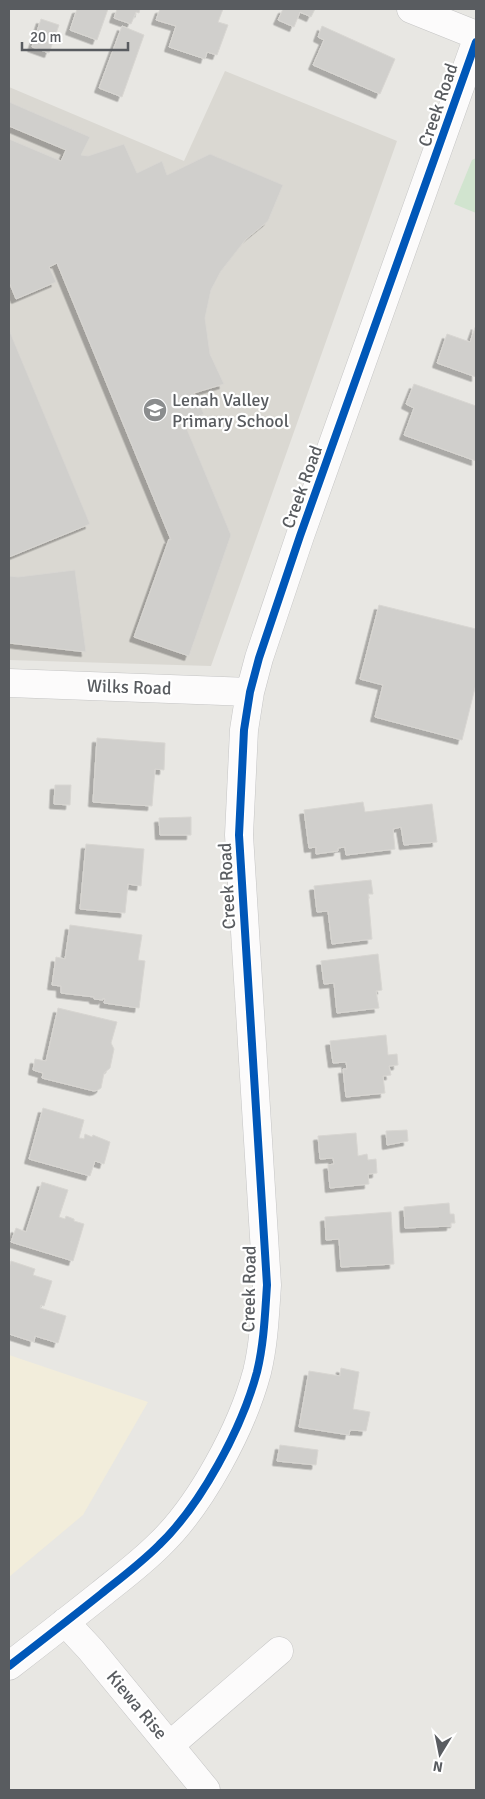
<svg xmlns="http://www.w3.org/2000/svg" width="485" height="1799" viewBox="0 0 485 1799" font-family="Signika,sans-serif">
	<style>
		.commercial { fill: #f2eddb }
		.education { fill: #dad8d2 }
		.green { fill: #d1e4cf }
		.building { fill: #d0cfcc; stroke: #d8d6d2; filter: url(#shadow) }
		.lines { fill: none; stroke-linecap: round; stroke-linejoin: round }
		.minor-casing { stroke: #c5c5c5; stroke-width: 29 }
		.minor { stroke: #fcfbfb; stroke-width: 28 }
		.cycleway-casing { stroke: #fff; stroke-width: 11 }
		.cycleway { stroke: #0057b8; stroke-width: 8 }
		.labels { text-anchor: middle; stroke-width: 4.5; stroke-linejoin: round; paint-order: stroke }
		.street-label { font-size: 18px; fill: #595c60; stroke: #fff }
		.poi-label { font-size: 18px; fill: #595c60; stroke: #fff; text-anchor: start }
	</style>
	<defs>
		<filter id="shadow"><feDropShadow dx="-4.5" dy="4.5" stdDeviation="0" flood-color="#0004"/></filter>
	</defs>
	<rect width="100%" height="100%" fill="#e8e7e3"/>
	<path class="commercial" d="M 9,1355 L 148,1402 L 83,1515 L 9,1577 Z"/>
	<path class="education" d="M 225,71 L 397,141 L 211,666 L 9,660 L 9,87 L 184,161 Z"/>
	<path class="green" d="M 476,158 L 476,213 L 454,204 L 472,160 Z"/>
	<path class="building" d="M 77,9 L 108,9 L 97,40 L 70,30 Z
		M 117,9 L 140,9 L 139,13 L 136,12 L 131,24 L 114,18 Z
		M 160,9 L 223,9 L 218,22 L 228,25 L 217,55 L 207,52 L 205,59 L 169,47 L 176,26 L 156,20 Z
		M 283,9 L 315,9 L 311,17 L 300,12 L 294,27 L 278,20 Z
		M 41,19 L 59,25 L 49,53 L 32,47 Z
		M 122,26 L 144,35 L 122,97 L 99,88 Z
		M 322,26 L 395,59 L 380,94 L 313,65 L 324,40 L 318,37 Z
		M 9,102 L 90,137 L 81,155 L 88,156 L 124,144 L 137,173 L 162,161 L 167,175 L 210,154 L 283,185 L 268,221 L 246,239 L 221,271 L 211,290 L 205,318 L 210,354 L 224,384 L 194,393 L 204,414 L 184,422 L 231,535 L 189,656 L 134,637 L 169,539 L 171,540 L 57,263 L 49,267 L 56,282 L 16,299 L 9,282 L 9,139 L 61,161 L 66,150 L 9,126 Z
		M 476,325 L 476,377 L 437,363 L 447,334 L 470,342 Z
		M 10,332 L 90,524 L 9,557 L 9,333 Z
		M 414,384 L 476,406 L 476,461 L 404,435 L 414,408 L 406,404 Z
		M 75,570 L 86,652 L 9,643 L 9,576 L 18,577 Z
		M 379,605 L 476,629 L 476,684 L 462,740 L 375,717 L 383,685 L 360,679 Z
		M 97,738 L 165,743 L 164,770 L 155,769 L 152,806 L 93,802 Z
		M 55,785 L 71,785 L 70,805 L 54,804 Z
		M 363,802 L 365,812 L 432,804 L 437,842 L 404,845 L 401,827 L 393,829 L 395,849 L 346,855 L 345,847 L 338,848 L 338,851 L 316,854 L 316,847 L 309,848 L 304,810 Z
		M 191,817 L 191,835 L 160,835 L 159,818 Z
		M 86,844 L 144,849 L 141,886 L 128,884 L 125,913 L 80,909 Z
		M 371,880 L 373,894 L 368,894 L 372,939 L 332,944 L 328,911 L 317,912 L 314,886 Z
		M 70,925 L 142,935 L 138,960 L 145,961 L 139,1008 L 104,1003 L 105,999 L 103,998 L 103,1000 L 94,999 L 94,997 L 61,993 L 61,986 L 52,985 L 56,957 L 65,959 Z
		M 378,954 L 382,990 L 376,991 L 379,1008 L 337,1013 L 334,983 L 324,984 L 321,961 Z
		M 58,1008 L 117,1022 L 111,1043 L 114,1049 L 110,1068 L 104,1073 L 101,1088 L 98,1090 L 94,1091 L 42,1078 L 43,1073 L 33,1070 L 35,1059 L 46,1061 Z
		M 386,1035 L 388,1055 L 397,1054 L 398,1065 L 389,1066 L 391,1075 L 383,1076 L 385,1093 L 346,1097 L 343,1069 L 347,1069 L 346,1062 L 333,1063 L 330,1041 Z
		M 43,1108 L 84,1120 L 79,1138 L 84,1139 L 85,1134 L 92,1137 L 93,1135 L 110,1142 L 104,1164 L 95,1161 L 90,1176 L 29,1159 Z
		M 407,1130 L 408,1141 L 387,1145 L 386,1131 Z
		M 356,1133 L 358,1156 L 367,1154 L 368,1160 L 376,1159 L 377,1173 L 368,1174 L 369,1184 L 330,1188 L 328,1165 L 334,1164 L 333,1158 L 320,1159 L 318,1136 Z
		M 42,1182 L 68,1190 L 59,1217 L 65,1219 L 66,1216 L 74,1219 L 74,1221 L 84,1224 L 73,1261 L 11,1242 L 16,1228 L 26,1232 Z
		M 449,1203 L 450,1214 L 454,1214 L 455,1223 L 451,1223 L 451,1226 L 405,1228 L 404,1207 Z
		M 391,1212 L 394,1264 L 341,1267 L 339,1239 L 326,1240 L 325,1217 Z
		M 11,1261 L 35,1269 L 33,1275 L 52,1281 L 44,1306 L 41,1305 L 40,1308 L 66,1316 L 58,1343 L 35,1336 L 34,1342 L 9,1334 L 9,1268 Z
		M 341,1368 L 359,1372 L 353,1409 L 370,1412 L 366,1431 L 350,1430 L 349,1435 L 299,1427 L 309,1371 L 340,1376 Z
		M 280,1445 L 318,1450 L 316,1465 L 277,1461 Z"/>
	<g class="lines">
		<g class="minor-casing">
			<path id="minor" d="M 411,9 L 476,35
				M 9,683 L 250,692
				M 65,1622 L 91,1650 L 206,1790
				M 9,1666 C 40,1642 71,1618 101,1594 C 121,1578 141,1563 159,1545 C 201,1505 242,1428 257,1372 C 264,1343 265,1314 267,1285 L 239,835 L 244,730 L 250,692 L 259,658 L 300,536 L 476,42
				M 170,1745 L 279,1651"/>
		</g>
		<use href="#minor" class="minor"/>
		<g class="cycleway-casing">
			<path id="cycleway" d="M 9,1666 C 40,1642 71,1618 101,1594 C 121,1578 141,1563 159,1545 C 201,1505 242,1428 257,1372 C 264,1343 265,1314 267,1285 L 239,835 L 244,730 L 250,692 L 259,658 L 300,536 L 476,42"/>
		</g>
		<use href="#cycleway" class="cycleway"/>
	</g>
	<defs>
		<g id="school-disc" transform="scale(1.25)"><circle r="9.5" fill="#8b8d8e" stroke="#fff"/><path d="M0-5L7-2L0 1L-7-2ZM-4 1L0 2.5L4 1V4Q0 6-4 4Z" fill="#fff"/></g>
	</defs>
	<g fill-rule="evenodd">
		<use href="#school-disc" x="155" y="410"/>
	</g>
	<g class="labels">
		<g class="street-label">
			<text transform="translate(438 105) rotate(-71)" y="6">Creek Road</text>
			<text transform="translate(302 487) rotate(-70)" y="6">Creek Road</text>
			<text transform="translate(129 687) rotate(2)" y="6">Wilks Road</text>
			<text transform="translate(227 886) rotate(-93)" y="6">Creek Road</text>
			<text transform="translate(249 1289) rotate(-89)" y="6">Creek Road</text>
			<text transform="translate(137 1705) rotate(50)" y="6">Kiewa Rise</text>
		</g>
		<g class="poi-label">
			<text x="172" y="406">Lenah Valley<tspan x="172" dy="21">Primary School</tspan></text>
		</g>
	</g>
	<rect width="485" height="1799" fill="none" stroke="#595c60" stroke-width="20"/>
	<g transform="translate(440 1754) rotate(190)" stroke="#ffffff" stroke-width="4" paint-order="stroke">
	<path d="M0-4L9 19L0 12L-9 19Z" fill="#595c60"/>
	<text y="-8" font-size="14" font-weight="bold" text-anchor="middle" fill="#595c60">N</text>
	</g>
	<path d="M22 42v8h106v-8" fill="none" stroke="#595c60" stroke-width="2.5"/>
	<text x="30" y="42" font-size="15" fill="#595c60" stroke="#ffffff" stroke-width="4" paint-order="stroke">20 m</text>
</svg>
